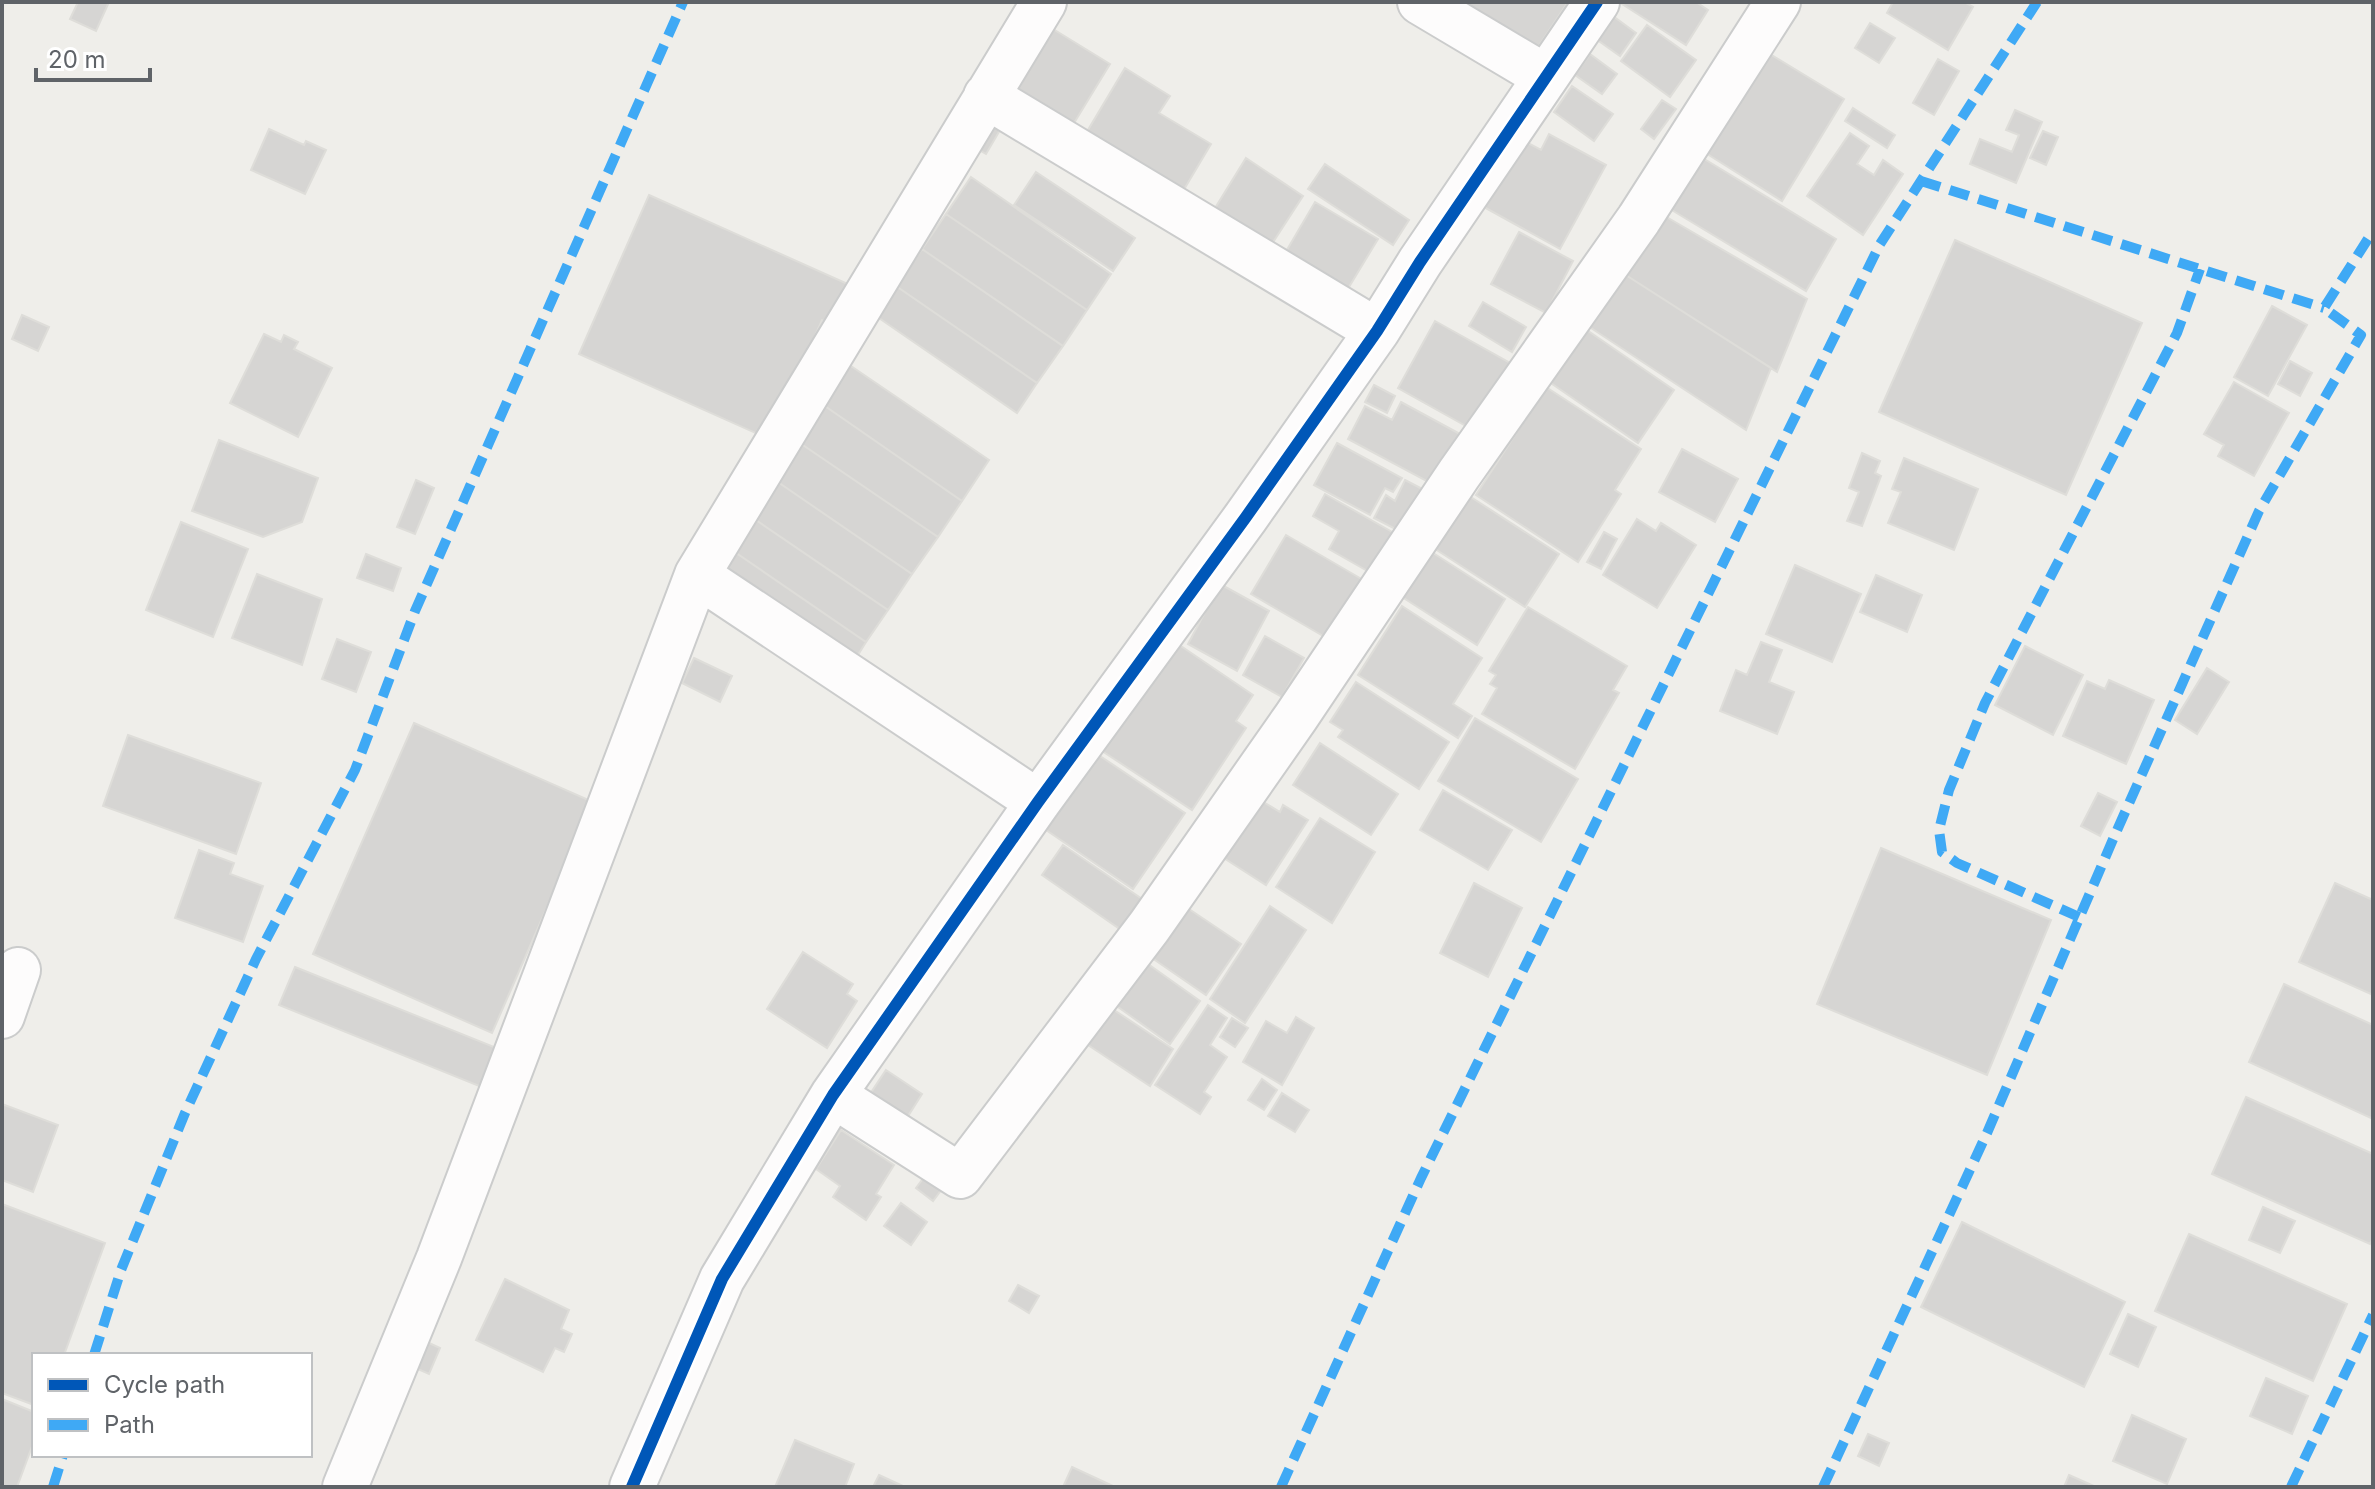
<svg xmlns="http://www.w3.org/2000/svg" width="2375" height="1489" viewBox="0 0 2375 1489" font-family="Inter,sans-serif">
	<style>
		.building { fill: #d6d5d3; stroke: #deddd9; stroke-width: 2 }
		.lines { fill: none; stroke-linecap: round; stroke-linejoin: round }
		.minor-casing { stroke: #cbcccc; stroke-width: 48 }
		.minor { stroke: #fdfcfc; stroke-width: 44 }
		.quiet { stroke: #3fa9f5; stroke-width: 10; stroke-dasharray: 20 10; stroke-linecap: butt }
		.cycleway-casing { stroke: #fff; stroke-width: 17 }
		.cycleway { stroke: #0057b8; stroke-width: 12 }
	</style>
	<rect width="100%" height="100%" fill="#efeeea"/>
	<path class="building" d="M 78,2 L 109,2 L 96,31 L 70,19 Z
		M 1457,2 L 1568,2 L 1534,53 Z
		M 1619,2 L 1696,2 L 1708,10 L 1686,45 Z
		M 1893,2 L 1964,2 L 1973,7 L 1948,50 L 1887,13 Z
		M 1613,16 L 1636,33 L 1620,56 L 1596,39 Z
		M 1040,21 L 1110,64 L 1068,133 L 999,91 Z
		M 1870,23 L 1895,38 L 1879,63 L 1855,48 Z
		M 1647,25 L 1696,60 L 1670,97 L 1621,61 Z
		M 1765,51 L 1844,99 L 1782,201 L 1704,152 Z
		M 1590,54 L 1617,74 L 1602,94 L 1575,75 Z
		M 1938,59 L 1959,71 L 1934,115 L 1913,103 Z
		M 1125,68 L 1170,96 L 1159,113 L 1211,144 L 1176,203 L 1079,145 Z
		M 1572,86 L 1613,114 L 1594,141 L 1554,112 Z
		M 1662,100 L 1676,109 L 1654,139 L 1641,129 Z
		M 1853,108 L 1895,135 L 1887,148 L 1845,121 Z
		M 2015,110 L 2042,122 L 2016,183 L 1970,164 L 1980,139 L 2012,152 L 2019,135 L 2006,130 Z
		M 1006,120 L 986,154 L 965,142 Z
		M 269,129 L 304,145 L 306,141 L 326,150 L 305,194 L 251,170 Z
		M 2043,131 L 2058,137 L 2046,165 L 2030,158 Z
		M 1850,133 L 1869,146 L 1857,164 L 1874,175 L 1883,160 L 1903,174 L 1863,235 L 1807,196 Z
		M 1511,134 L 1541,150 L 1549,134 L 1606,165 L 1560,249 L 1473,201 Z
		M 1701,157 L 1836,239 L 1806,291 L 1670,209 Z
		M 1246,158 L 1303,196 L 1268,250 L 1212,213 Z
		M 1325,164 L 1409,220 L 1393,245 L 1308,189 Z
		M 1036,172 L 1135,238 L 1113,271 L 1014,205 Z
		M 971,177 L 1111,274 L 1087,310 L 946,214 Z
		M 649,195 L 850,285 L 833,325 L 822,320 L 769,439 L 579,354 Z
		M 1315,202 L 1378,239 L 1343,297 L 1281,260 Z
		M 1658,212 L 1807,299 L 1777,372 L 1618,270 Z
		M 946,214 L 1087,310 L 1063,346 L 922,249 Z
		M 1519,232 L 1573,261 L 1546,313 L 1491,284 Z
		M 1955,240 L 2142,323 L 2066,495 L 1879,412 Z
		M 922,249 L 1063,346 L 1037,383 L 896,286 Z
		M 1618,270 L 1771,368 L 1746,430 L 1585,324 Z
		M 896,286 L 1037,383 L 1017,413 L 876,316 Z
		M 1483,302 L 1526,327 L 1512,352 L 1469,326 Z
		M 2272,306 L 2307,325 L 2268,396 L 2234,377 Z
		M 22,315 L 49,327 L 38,351 L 12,339 Z
		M 1435,321 L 1510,363 L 1473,430 L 1398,388 Z
		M 1581,326 L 1674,390 L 1638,443 L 1545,379 Z
		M 264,334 L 281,342 L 284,335 L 298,342 L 294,349 L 332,368 L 298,437 L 230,403 Z
		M 2290,361 L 2312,373 L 2300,396 L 2278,384 Z
		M 848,364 L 989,460 L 962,501 L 822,404 Z
		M 2234,382 L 2289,413 L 2254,476 L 2218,456 L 2224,445 L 2204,434 Z
		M 1374,385 L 1395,396 L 1387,413 L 1365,402 Z
		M 1546,387 L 1641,449 L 1615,490 L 1621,494 L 1578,562 L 1476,495 Z
		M 1401,402 L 1460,434 L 1434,485 L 1348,439 L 1365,406 L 1392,420 Z
		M 822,404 L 962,501 L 938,537 L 797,441 Z
		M 219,440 L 318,478 L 302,522 L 263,537 L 192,511 Z
		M 797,441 L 938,537 L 912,574 L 772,478 Z
		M 1337,443 L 1402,478 L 1393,492 L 1385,488 L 1370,515 L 1314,485 Z
		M 1682,449 L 1738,479 L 1715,522 L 1659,492 Z
		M 1862,453 L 1880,461 L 1875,473 L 1881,476 L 1862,526 L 1847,521 L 1859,492 L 1849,488 Z
		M 1904,458 L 1978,489 L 1954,550 L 1888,523 L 1901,492 L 1892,489 Z
		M 772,478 L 912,574 L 888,610 L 747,514 Z
		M 416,480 L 434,488 L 415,534 L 397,527 Z
		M 1405,480 L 1430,493 L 1409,536 L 1374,518 L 1386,495 L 1395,501 Z
		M 1463,492 L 1559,554 L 1525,607 L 1429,545 Z
		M 1325,494 L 1394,533 L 1371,573 L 1329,549 L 1339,531 L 1313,516 Z
		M 747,514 L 888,610 L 866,642 L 726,546 Z
		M 1637,519 L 1656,531 L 1661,523 L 1696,545 L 1657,608 L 1603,575 Z
		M 181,522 L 248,549 L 213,637 L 146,610 Z
		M 1604,532 L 1617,539 L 1601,569 L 1587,562 Z
		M 1286,535 L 1365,581 L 1330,640 L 1251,594 Z
		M 726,546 L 866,642 L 848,671 L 706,574 Z
		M 1430,551 L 1505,599 L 1477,645 L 1402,597 Z
		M 366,554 L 401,568 L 393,591 L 357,578 Z
		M 1795,565 L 1861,594 L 1832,662 L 1766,634 Z
		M 257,574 L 322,599 L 302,665 L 232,638 Z
		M 1876,575 L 1922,595 L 1907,632 L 1860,612 Z
		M 1220,584 L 1269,611 L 1237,671 L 1188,644 Z
		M 1402,606 L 1482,658 L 1453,704 L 1472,716 L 1458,738 L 1358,675 Z
		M 1528,607 L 1627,666 L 1613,690 L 1619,693 L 1575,769 L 1482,714 L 1497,688 L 1490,684 L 1496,675 L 1489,671 Z
		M 1265,636 L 1304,658 L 1282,697 L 1243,675 Z
		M 337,639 L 371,652 L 356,692 L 322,679 Z
		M 1175,642 L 1253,695 L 1236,721 L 1246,728 L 1192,810 L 1102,751 Z
		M 1761,642 L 1782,650 L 1769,682 L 1794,692 L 1777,734 L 1720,711 L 1736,670 L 1747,675 Z
		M 2025,646 L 2083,675 L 2053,735 L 1995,705 Z
		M 694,658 L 732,676 L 720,702 L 682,683 Z
		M 2207,668 L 2229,682 L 2197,734 L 2175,720 Z
		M 2109,680 L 2154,700 L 2126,764 L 2063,736 L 2087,681 L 2105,689 Z
		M 1356,682 L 1449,742 L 1419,789 L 1338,737 L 1343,730 L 1330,722 Z
		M 1475,718 L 1578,779 L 1541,842 L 1438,781 Z
		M 414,723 L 593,802 L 492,1033 L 313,954 Z
		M 128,735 L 261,783 L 236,854 L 103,806 Z
		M 1320,743 L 1398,794 L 1371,835 L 1293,785 Z
		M 1097,754 L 1185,813 L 1133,889 L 1046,830 Z
		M 1443,790 L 1512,830 L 1488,870 L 1420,830 Z
		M 2098,793 L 2117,802 L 2100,836 L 2081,826 Z
		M 1255,797 L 1280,812 L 1283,805 L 1308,820 L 1266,885 L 1219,855 Z
		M 1320,818 L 1375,852 L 1332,923 L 1276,887 Z
		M 1063,845 L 1148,903 L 1127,934 L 1042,875 Z
		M 1881,848 L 2051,920 L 1987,1075 L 1817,1004 Z
		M 199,850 L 234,863 L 230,874 L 263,886 L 243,942 L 175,918 Z
		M 1474,883 L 1522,908 L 1488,977 L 1440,953 Z
		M 2335,883 L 2373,900 L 2373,995 L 2299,962 Z
		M 1270,906 L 1306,930 L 1245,1023 L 1210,999 Z
		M 1186,907 L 1241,944 L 1206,995 L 1152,958 Z
		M 803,952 L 853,984 L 847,994 L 857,1001 L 827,1048 L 767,1009 Z
		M 1141,959 L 1200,1001 L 1170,1044 L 1111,1002 Z
		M 295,967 L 499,1049 L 484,1088 L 279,1005 Z
		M 2284,984 L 2373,1025 L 2373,1119 L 2249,1062 Z
		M 1208,1005 L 1227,1018 L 1210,1045 L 1227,1057 L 1204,1092 L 1211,1097 L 1200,1114 L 1155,1085 Z
		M 1111,1008 L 1173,1049 L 1150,1086 L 1088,1045 Z
		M 1296,1017 L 1314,1028 L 1282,1085 L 1243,1062 L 1266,1021 L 1287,1033 Z
		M 1232,1018 L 1248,1028 L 1235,1047 L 1220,1037 Z
		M 886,1070 L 922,1094 L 903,1124 L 866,1100 Z
		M 1262,1079 L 1277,1090 L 1264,1110 L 1248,1100 Z
		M 1282,1093 L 1309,1110 L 1295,1132 L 1268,1116 Z
		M 2246,1097 L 2373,1154 L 2373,1238 L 2370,1244 L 2212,1174 Z
		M 2,1104 L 58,1125 L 33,1192 L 2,1180 Z
		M 841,1130 L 894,1165 L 876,1194 L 881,1197 L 866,1220 L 833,1197 L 840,1186 L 816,1169 Z
		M 928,1172 L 945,1185 L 933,1201 L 916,1188 Z
		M 901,1203 L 927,1222 L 911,1245 L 884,1226 Z
		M 2,1204 L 105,1243 L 64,1355 L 34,1355 L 34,1405 L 2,1393 Z
		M 2263,1207 L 2295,1221 L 2280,1253 L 2249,1240 Z
		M 1962,1222 L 2125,1302 L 2084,1387 L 1921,1307 Z
		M 2189,1234 L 2347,1304 L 2313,1381 L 2155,1311 Z
		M 505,1279 L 569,1310 L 561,1329 L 572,1334 L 564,1352 L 555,1348 L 543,1372 L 476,1340 Z
		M 1018,1285 L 1039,1296 L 1029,1313 L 1009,1301 Z
		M 2128,1314 L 2156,1327 L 2138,1367 L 2110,1354 Z
		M 414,1336 L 440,1348 L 429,1374 L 402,1362 Z
		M 2266,1378 L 2308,1396 L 2292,1434 L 2250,1416 Z
		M 2,1399 L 34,1412 L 34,1441 L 17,1487 L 2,1487 Z
		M 2132,1415 L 2186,1439 L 2167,1484 L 2113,1461 Z
		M 1868,1434 L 1889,1443 L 1879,1466 L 1858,1456 Z
		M 795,1440 L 854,1464 L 845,1487 L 775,1487 Z
		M 1072,1467 L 1115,1487 L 1063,1487 Z
		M 879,1475 L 905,1487 L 873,1487 Z
		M 2069,1475 L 2096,1487 L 2064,1487 Z"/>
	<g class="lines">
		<g class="minor-casing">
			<path id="minor" d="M 1420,2 L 1546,77
				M 986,96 L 1377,331
				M 697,575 L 1038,802
				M 2,1016 L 18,970
				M 833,1095 L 960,1176 L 1149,927 L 1296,717 L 1459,474 L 1639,219 L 1778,2
				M 345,1487 L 439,1258 L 697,575 L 1044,2
				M 632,1487 L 722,1279 L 833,1095 L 1038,802 L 1246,517 L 1377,331 L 1420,262 L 1597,2"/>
		</g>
		<use href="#minor" class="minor"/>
		<path class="quiet" d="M 1921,181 L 2324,308
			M 2079,917 L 1957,863 L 1942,852 L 1939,830 L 1949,790 L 1985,703 L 2177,333 L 2200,269
			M 94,1355 L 121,1270 L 185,1113 L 256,959 L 355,770 L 415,611 L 683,2
			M 53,1487 L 63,1455
			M 1281,1487 L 1421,1178 L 1880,244 L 2037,2
			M 1823,1487 L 1987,1133 L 2114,837 L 2259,511 L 2361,335 L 2324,308 L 2373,231
			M 2291,1487 L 2373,1315"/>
		<g class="cycleway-casing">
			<path id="cycleway" d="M 632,1487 L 722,1279 L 833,1095 L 1038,802 L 1246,517 L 1377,331 L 1420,262 L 1597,2"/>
		</g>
		<use href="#cycleway" class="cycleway"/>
	</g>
	<rect width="2375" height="1489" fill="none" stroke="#5f6368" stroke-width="8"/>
	<rect x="32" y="1353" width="280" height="104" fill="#ffffff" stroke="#bfc1c3" stroke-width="2"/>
	<rect x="48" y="1379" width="40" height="12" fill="#0057b8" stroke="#bfc1c3" stroke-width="2"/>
	<text x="104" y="1393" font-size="24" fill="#5f6368">Cycle path</text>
	<rect x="48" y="1419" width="40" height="12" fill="#3fa9f5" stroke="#bfc1c3" stroke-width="2"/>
	<text x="104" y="1433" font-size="24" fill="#5f6368">Path</text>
	<path d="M36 68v12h114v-12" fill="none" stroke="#5f6368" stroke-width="4"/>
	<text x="48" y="68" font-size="24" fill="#5f6368" stroke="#ffffff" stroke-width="6" paint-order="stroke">20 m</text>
</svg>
